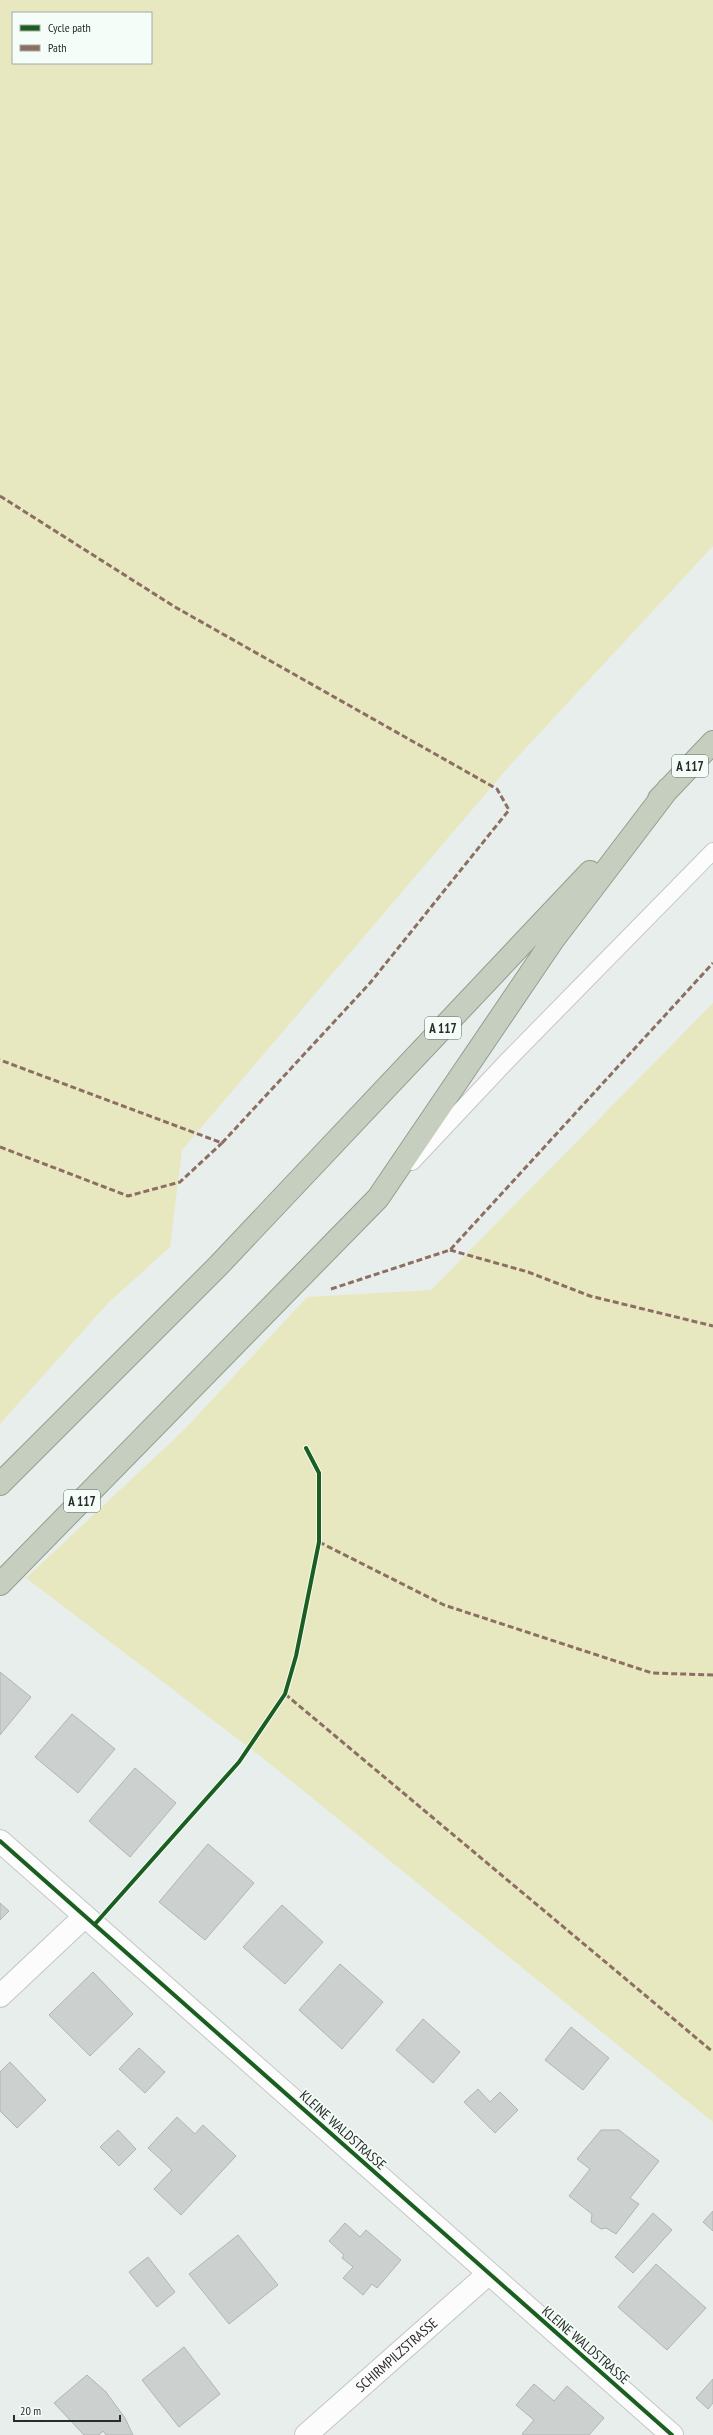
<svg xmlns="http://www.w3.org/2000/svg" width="713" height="2435" viewBox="0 0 713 2435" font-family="'PT Sans Narrow',sans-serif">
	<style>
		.green { fill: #e7e8c0; fill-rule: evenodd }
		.building { fill: #ccd1d0; stroke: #b0b4b3 }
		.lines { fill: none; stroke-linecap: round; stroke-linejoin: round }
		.lane-casing { stroke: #c3c7c4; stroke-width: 18 }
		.street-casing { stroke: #c3c7c4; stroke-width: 24 }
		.highway-casing { stroke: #939e8e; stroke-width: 24 }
		.lane { stroke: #fcfcfc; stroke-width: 16 }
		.street { stroke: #fcfcfc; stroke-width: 22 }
		.highway { stroke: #c6cec0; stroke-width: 22 }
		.quiet { stroke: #8d6e63; stroke-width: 3; stroke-dasharray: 6 3; stroke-linecap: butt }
		.cycleway-casing { stroke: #f4fdf8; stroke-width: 6 }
		.cycleway { stroke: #1b5e20; stroke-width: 4 }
		.labels { text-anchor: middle; stroke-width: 3.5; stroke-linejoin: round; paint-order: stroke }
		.shield { fill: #f4fdf8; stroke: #666b68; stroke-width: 1 }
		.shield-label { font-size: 13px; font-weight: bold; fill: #292d2a }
		.street-label { font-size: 14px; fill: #292d2a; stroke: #f4fdf8 }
	</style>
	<rect width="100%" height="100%" fill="#e8eeeb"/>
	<path class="green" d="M 0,0 L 713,0 L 713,546 L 512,763 L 182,1150 L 170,1247 L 108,1303 L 0,1424 ZM 13,13 L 151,13 L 151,63 L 13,63 Z
		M 713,1003 L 713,2122 L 259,1755 L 26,1578 L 184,1430 L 307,1297 L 431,1290 Z"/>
	<path class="building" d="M 0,1672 L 31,1697 L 0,1735 Z
		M 72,1714 L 115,1749 L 78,1793 L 35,1757 Z
		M 135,1768 L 176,1803 L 130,1857 L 89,1821 Z
		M 208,1844 L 254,1883 L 205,1940 L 159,1902 Z
		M 0,1903 L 9,1911 L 0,1920 Z
		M 282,1905 L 323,1942 L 285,1984 L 243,1947 Z
		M 340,1964 L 383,2002 L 342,2049 L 299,2010 Z
		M 93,1972 L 133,2014 L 90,2056 L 49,2015 Z
		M 423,2019 L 460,2052 L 433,2083 L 396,2050 Z
		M 571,2027 L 609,2058 L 583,2090 L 545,2060 Z
		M 139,2048 L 165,2072 L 145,2093 L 119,2069 Z
		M 10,2062 L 46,2100 L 17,2128 L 0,2111 L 0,2072 Z
		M 478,2089 L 490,2102 L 500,2092 L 518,2110 L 495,2133 L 464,2102 Z
		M 177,2117 L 195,2134 L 203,2125 L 236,2156 L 181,2215 L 154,2189 L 172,2170 L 148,2148 Z
		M 118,2130 L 136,2149 L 119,2166 L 100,2147 Z
		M 601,2130 L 619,2130 L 659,2161 L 630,2198 L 639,2204 L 616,2234 L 606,2228 L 601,2229 L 591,2222 L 592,2214 L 569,2196 L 590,2169 L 577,2159 Z
		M 713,2211 L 713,2231 L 703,2222 Z
		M 653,2213 L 672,2230 L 633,2273 L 615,2257 Z
		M 345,2223 L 360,2237 L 366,2230 L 401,2260 L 377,2288 L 372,2284 L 363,2295 L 343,2278 L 353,2267 L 342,2258 L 344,2255 L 329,2241 Z
		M 238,2235 L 278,2285 L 229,2324 L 189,2274 Z
		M 148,2257 L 175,2292 L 157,2307 L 129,2272 Z
		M 656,2264 L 706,2308 L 667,2350 L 618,2307 Z
		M 184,2347 L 220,2394 L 179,2427 L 142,2380 Z
		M 87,2375 L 106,2392 L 125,2418 L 133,2435 L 106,2435 L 103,2431 L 99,2435 L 84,2435 L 54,2403 Z
		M 713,2379 L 713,2403 L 708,2409 L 696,2398 Z
		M 534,2384 L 554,2401 L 567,2386 L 604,2418 L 589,2435 L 524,2435 L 522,2434 L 534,2420 L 516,2405 Z"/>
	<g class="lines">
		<g class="lane-casing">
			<path id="lane" d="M 412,1162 L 508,1060 L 713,851"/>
		</g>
		<g class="street-casing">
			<g id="street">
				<path d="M 0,1841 L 672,2435"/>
				<path d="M 0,1996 L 85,1916"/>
				<path id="s1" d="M 306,2435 L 488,2274"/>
			</g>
		</g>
		<g class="highway-casing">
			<path id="highway" d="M 659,799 L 713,742
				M 0,1484 L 218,1266 L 590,872
				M 0,1584 L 378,1198 L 553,940 L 668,789"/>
		</g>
		<use href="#lane" class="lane"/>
		<use href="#street" class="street"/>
		<use href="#highway" class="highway"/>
		<path class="quiet" d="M 0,496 L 175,607 L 497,789 L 509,810 L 370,983 L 222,1143 L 0,1060
			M 0,1147 L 128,1196 L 180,1182 L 222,1143
			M 450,1250 L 528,1272 L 590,1296 L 713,1326
			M 331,1289 L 450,1250 L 713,963
			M 319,1542 L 444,1605 L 652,1673 L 713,1675
			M 285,1694 L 713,2052"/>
		<g class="cycleway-casing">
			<path id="cycleway" d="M 0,1841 L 672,2435
				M 95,1924 L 239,1762 L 285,1694 L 296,1656 L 319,1542 L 319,1473 L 306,1448"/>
		</g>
		<use href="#cycleway" class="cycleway"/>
	</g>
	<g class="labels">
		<g class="shield">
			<rect x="672" y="755" width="36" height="22" rx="3"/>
			<rect x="425" y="1017" width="36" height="22" rx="3"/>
			<rect x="64" y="1490" width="36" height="22" rx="3"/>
		</g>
		<g class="shield-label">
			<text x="690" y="771">A 117</text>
			<text x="443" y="1033">A 117</text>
			<text x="82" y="1506">A 117</text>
		</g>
		<g class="street-label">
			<text transform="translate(343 2130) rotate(42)" y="5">KLEINE WALDSTRASSE</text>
			<text transform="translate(586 2345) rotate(41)" y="5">KLEINE WALDSTRASSE</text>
			<text dy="5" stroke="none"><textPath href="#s1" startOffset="121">SCHIRMPILZSTRASSE</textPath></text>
		</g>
	</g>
	<rect x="12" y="12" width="140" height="52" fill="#f4fdf8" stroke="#a3aaa6"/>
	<rect x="20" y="25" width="20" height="6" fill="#1b5e20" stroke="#a3aaa6"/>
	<text x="48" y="32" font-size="12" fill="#292d2a">Cycle path</text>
	<rect x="20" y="45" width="20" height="6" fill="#8d6e63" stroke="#a3aaa6"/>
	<text x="48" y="52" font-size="12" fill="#292d2a">Path</text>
	<path d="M14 2415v6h106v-6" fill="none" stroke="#292d2a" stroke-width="2"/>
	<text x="20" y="2415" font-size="12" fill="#292d2a" stroke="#f4fdf8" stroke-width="3" paint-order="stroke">20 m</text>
</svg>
